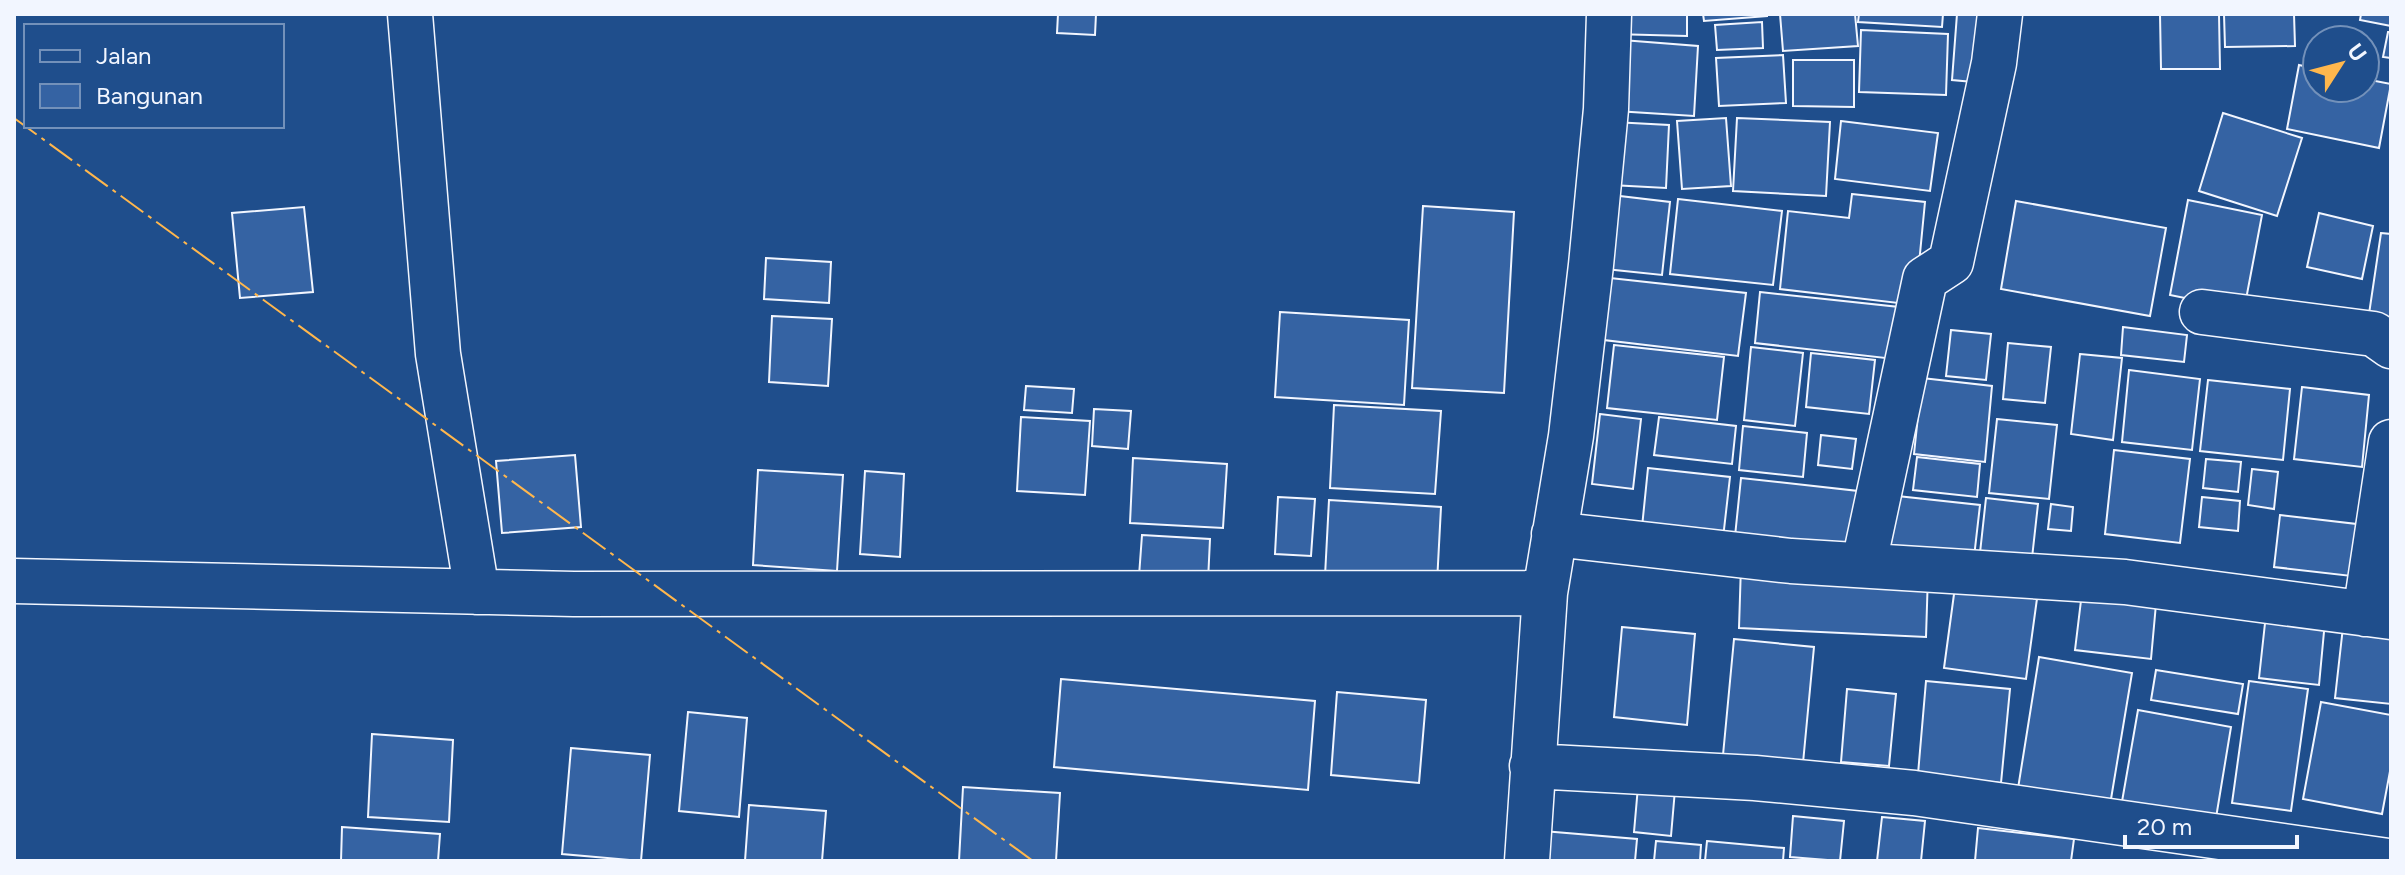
<svg xmlns="http://www.w3.org/2000/svg" width="2405" height="875" viewBox="0 0 2405 875" font-family="Figtree,sans-serif">
	<style>
		.building { fill: #3563a3; stroke: #f2f6ff; stroke-width: 2 }
		.lines { fill: none; stroke-linecap: round; stroke-linejoin: round }
		.minor-casing { stroke: #f2f6ff; stroke-width: 47 }
		.minor { stroke: #1f4e8c; stroke-width: 44 }
		.power { stroke: #ffb74d; stroke-width: 2; stroke-dasharray: 28 6 4 6; stroke-linecap: butt }
	</style>
	<rect width="100%" height="100%" fill="#1f4e8c"/>
	<path class="building" d="M 1058,14 L 1096,14 L 1095,35 L 1057,33 Z
		M 1613,14 L 1687,14 L 1687,36 L 1613,34 Z
		M 1703,14 L 1767,14 L 1767,16 L 1704,21 Z
		M 1780,14 L 1855,14 L 1858,46 L 1783,51 Z
		M 1859,14 L 1943,14 L 1942,27 L 1858,22 Z
		M 1957,14 L 1988,14 L 1984,83 L 1952,80 Z
		M 2160,14 L 2219,14 L 2220,69 L 2161,69 Z
		M 2224,14 L 2294,14 L 2295,46 L 2225,47 Z
		M 2361,14 L 2391,14 L 2391,26 L 2360,20 Z
		M 1762,22 L 1763,48 L 1717,50 L 1715,25 Z
		M 1861,30 L 1948,34 L 1946,95 L 1859,92 Z
		M 2388,32 L 2391,32 L 2391,58 L 2383,57 Z
		M 1622,40 L 1698,46 L 1694,116 L 1616,111 Z
		M 1783,55 L 1786,103 L 1719,106 L 1716,58 Z
		M 1793,60 L 1854,60 L 1854,107 L 1793,106 Z
		M 2299,65 L 2317,69 L 2317,88 L 2365,88 L 2365,79 L 2391,84 L 2379,148 L 2287,129 Z
		M 2223,113 L 2302,138 L 2277,216 L 2199,191 Z
		M 1726,118 L 1731,186 L 1682,189 L 1677,121 Z
		M 1737,118 L 1830,122 L 1826,196 L 1733,191 Z
		M 1841,121 L 1938,133 L 1930,191 L 1835,179 Z
		M 1613,122 L 1669,125 L 1666,188 L 1611,185 Z
		M 1603,194 L 1670,202 L 1662,275 L 1596,268 Z
		M 1852,194 L 1925,202 L 1915,305 L 1780,289 L 1788,211 L 1849,218 Z
		M 1678,199 L 1782,211 L 1773,285 L 1670,274 Z
		M 2188,200 L 2262,215 L 2244,310 L 2170,295 Z
		M 2016,201 L 2166,228 L 2150,316 L 2001,289 Z
		M 1423,206 L 1514,212 L 1504,393 L 1412,388 Z
		M 304,207 L 313,292 L 240,298 L 232,213 Z
		M 2319,213 L 2373,226 L 2362,279 L 2307,267 Z
		M 2381,233 L 2391,234 L 2391,318 L 2369,314 Z
		M 766,258 L 831,262 L 829,303 L 764,299 Z
		M 1610,278 L 1746,293 L 1738,356 L 1604,340 Z
		M 1760,292 L 1899,307 L 1894,359 L 1755,343 Z
		M 1280,312 L 1409,320 L 1404,405 L 1275,397 Z
		M 772,316 L 832,319 L 828,386 L 769,382 Z
		M 2123,327 L 2187,335 L 2184,362 L 2121,355 Z
		M 1951,330 L 1991,334 L 1986,380 L 1946,376 Z
		M 2008,343 L 2051,347 L 2045,403 L 2003,399 Z
		M 1614,345 L 1724,357 L 1717,420 L 1607,408 Z
		M 1751,347 L 1803,353 L 1795,426 L 1744,420 Z
		M 1811,353 L 1875,360 L 1869,414 L 1806,407 Z
		M 2080,354 L 2122,358 L 2113,440 L 2071,434 Z
		M 2129,370 L 2200,379 L 2192,450 L 2122,442 Z
		M 1922,378 L 1992,386 L 1985,462 L 1914,454 Z
		M 2208,380 L 2290,389 L 2283,460 L 2200,451 Z
		M 1026,386 L 1074,389 L 1072,413 L 1024,410 Z
		M 2302,387 L 2369,395 L 2362,467 L 2294,459 Z
		M 1334,405 L 1441,411 L 1435,494 L 1330,488 Z
		M 1094,409 L 1131,411 L 1128,449 L 1092,446 Z
		M 1600,414 L 1641,419 L 1633,489 L 1592,484 Z
		M 1021,417 L 1090,421 L 1085,495 L 1017,491 Z
		M 1659,417 L 1736,426 L 1732,464 L 1654,455 Z
		M 1997,419 L 2057,425 L 2049,499 L 1989,493 Z
		M 1743,426 L 1807,433 L 1803,477 L 1739,470 Z
		M 1821,435 L 1856,439 L 1852,469 L 1818,465 Z
		M 2114,450 L 2190,459 L 2180,543 L 2105,534 Z
		M 575,455 L 581,527 L 502,533 L 496,461 Z
		M 1917,457 L 1980,464 L 1977,497 L 1913,490 Z
		M 1133,458 L 1227,464 L 1223,528 L 1130,523 Z
		M 2206,459 L 2241,462 L 2238,492 L 2203,488 Z
		M 1648,468 L 1730,477 L 1722,547 L 1641,537 Z
		M 2252,469 L 2278,472 L 2274,509 L 2248,505 Z
		M 758,470 L 843,475 L 837,571 L 753,565 Z
		M 865,471 L 904,474 L 900,557 L 860,554 Z
		M 1741,478 L 1858,491 L 1851,559 L 1734,546 Z
		M 1888,495 L 1980,505 L 1973,566 L 1881,556 Z
		M 1278,497 L 1315,499 L 1311,556 L 1275,554 Z
		M 2202,497 L 2240,501 L 2238,531 L 2199,527 Z
		M 1986,498 L 2038,504 L 2031,567 L 1979,562 Z
		M 1329,500 L 1441,507 L 1437,583 L 1325,576 Z
		M 2051,504 L 2073,507 L 2071,531 L 2048,529 Z
		M 2280,515 L 2365,525 L 2360,577 L 2274,567 Z
		M 1142,535 L 1210,539 L 1208,581 L 1139,576 Z
		M 1741,565 L 1928,574 L 1926,637 L 1739,628 Z
		M 1957,572 L 2039,584 L 2026,679 L 1944,668 Z
		M 2083,584 L 2157,593 L 2151,659 L 2075,650 Z
		M 2266,614 L 2325,621 L 2319,685 L 2259,678 Z
		M 2344,618 L 2391,623 L 2391,704 L 2335,698 Z
		M 1622,627 L 1695,634 L 1687,725 L 1614,717 Z
		M 1734,639 L 1814,647 L 1803,763 L 1723,755 Z
		M 2039,657 L 2132,673 L 2108,817 L 2016,801 Z
		M 2156,670 L 2243,684 L 2238,714 L 2151,700 Z
		M 1061,679 L 1315,701 L 1308,790 L 1054,767 Z
		M 1926,681 L 2010,689 L 2001,783 L 1918,774 Z
		M 2249,681 L 2308,689 L 2291,811 L 2232,803 Z
		M 1847,689 L 1896,694 L 1889,766 L 1841,762 Z
		M 1337,692 L 1426,700 L 1419,783 L 1331,775 Z
		M 2321,702 L 2391,715 L 2391,766 L 2382,814 L 2303,799 Z
		M 2138,710 L 2231,727 L 2214,830 L 2120,813 Z
		M 688,712 L 747,718 L 739,817 L 679,811 Z
		M 372,734 L 453,740 L 449,822 L 368,817 Z
		M 571,748 L 650,755 L 641,861 L 562,854 Z
		M 1639,775 L 1676,778 L 1671,836 L 1634,832 Z
		M 963,787 L 1060,793 L 1056,861 L 959,861 Z
		M 749,805 L 826,811 L 822,861 L 745,861 Z
		M 1793,816 L 1844,821 L 1840,861 L 1790,857 Z
		M 1882,817 L 1925,821 L 1921,861 L 1877,861 Z
		M 342,827 L 440,834 L 438,861 L 341,861 Z
		M 1978,828 L 2074,839 L 2071,861 L 1975,861 Z
		M 1543,831 L 1637,839 L 1635,861 L 1540,861 Z
		M 1656,841 L 1701,845 L 1700,861 L 1654,861 Z
		M 1707,841 L 1784,848 L 1783,861 L 1705,861 Z"/>
	<g class="lines">
		<g class="minor-casing">
			<path id="minor" d="M 410,14 L 438,354 L 477,592
				M 2202,312 L 2374,334 L 2391,346
				M 1554,534 L 1791,561 L 2125,582 L 2391,617
				M 1864,563 L 1925,279 L 1951,262 L 1994,63 L 2000,14
				M 14,581 L 574,594 L 1545,593
				M 2365,614 L 2391,442
				M 1532,766 L 1755,778 L 1914,793 L 2388,861
				M 1527,861 L 1545,593 L 1571,436 L 1591,265 L 1606,109 L 1609,14"/>
		</g>
		<use href="#minor" class="minor"/>
		<path class="power" d="M 14,118 L 1033,861"/>
	</g>
	<rect width="2405" height="875" fill="none" stroke="#f2f6ff" stroke-width="32"/>
	<rect x="24" y="24" width="260" height="104" fill="#1f4e8c" stroke="#7391ba" stroke-width="2"/>
	<rect x="40" y="50" width="40" height="12" fill="#1f4e8c" stroke="#7391ba" stroke-width="2"/>
	<text x="96" y="64" font-size="24" fill="#f2f6ff">Jalan</text>
	<rect x="40" y="84" width="40" height="24" fill="#3563a3" stroke="#7391ba" stroke-width="2"/>
	<text x="96" y="104" font-size="24" fill="#f2f6ff">Bangunan</text>
	<g transform="translate(2341 64) rotate(54)"><circle r="38" fill="#1f4e8c" stroke="#7391ba" stroke-width="2"/>
	<path d="M0-6L14 30L0 20L-14 30Z" fill="#ffb74d"/>
	<text y="-12" font-size="22" font-weight="bold" text-anchor="middle" fill="#f2f6ff">U</text>
	</g>
	<path d="M2125 835v12h172v-12" fill="none" stroke="#f2f6ff" stroke-width="4"/>
	<text x="2137" y="835" font-size="24" fill="#f2f6ff" stroke="#1f4e8c" stroke-width="6" paint-order="stroke">20 m</text>
</svg>
